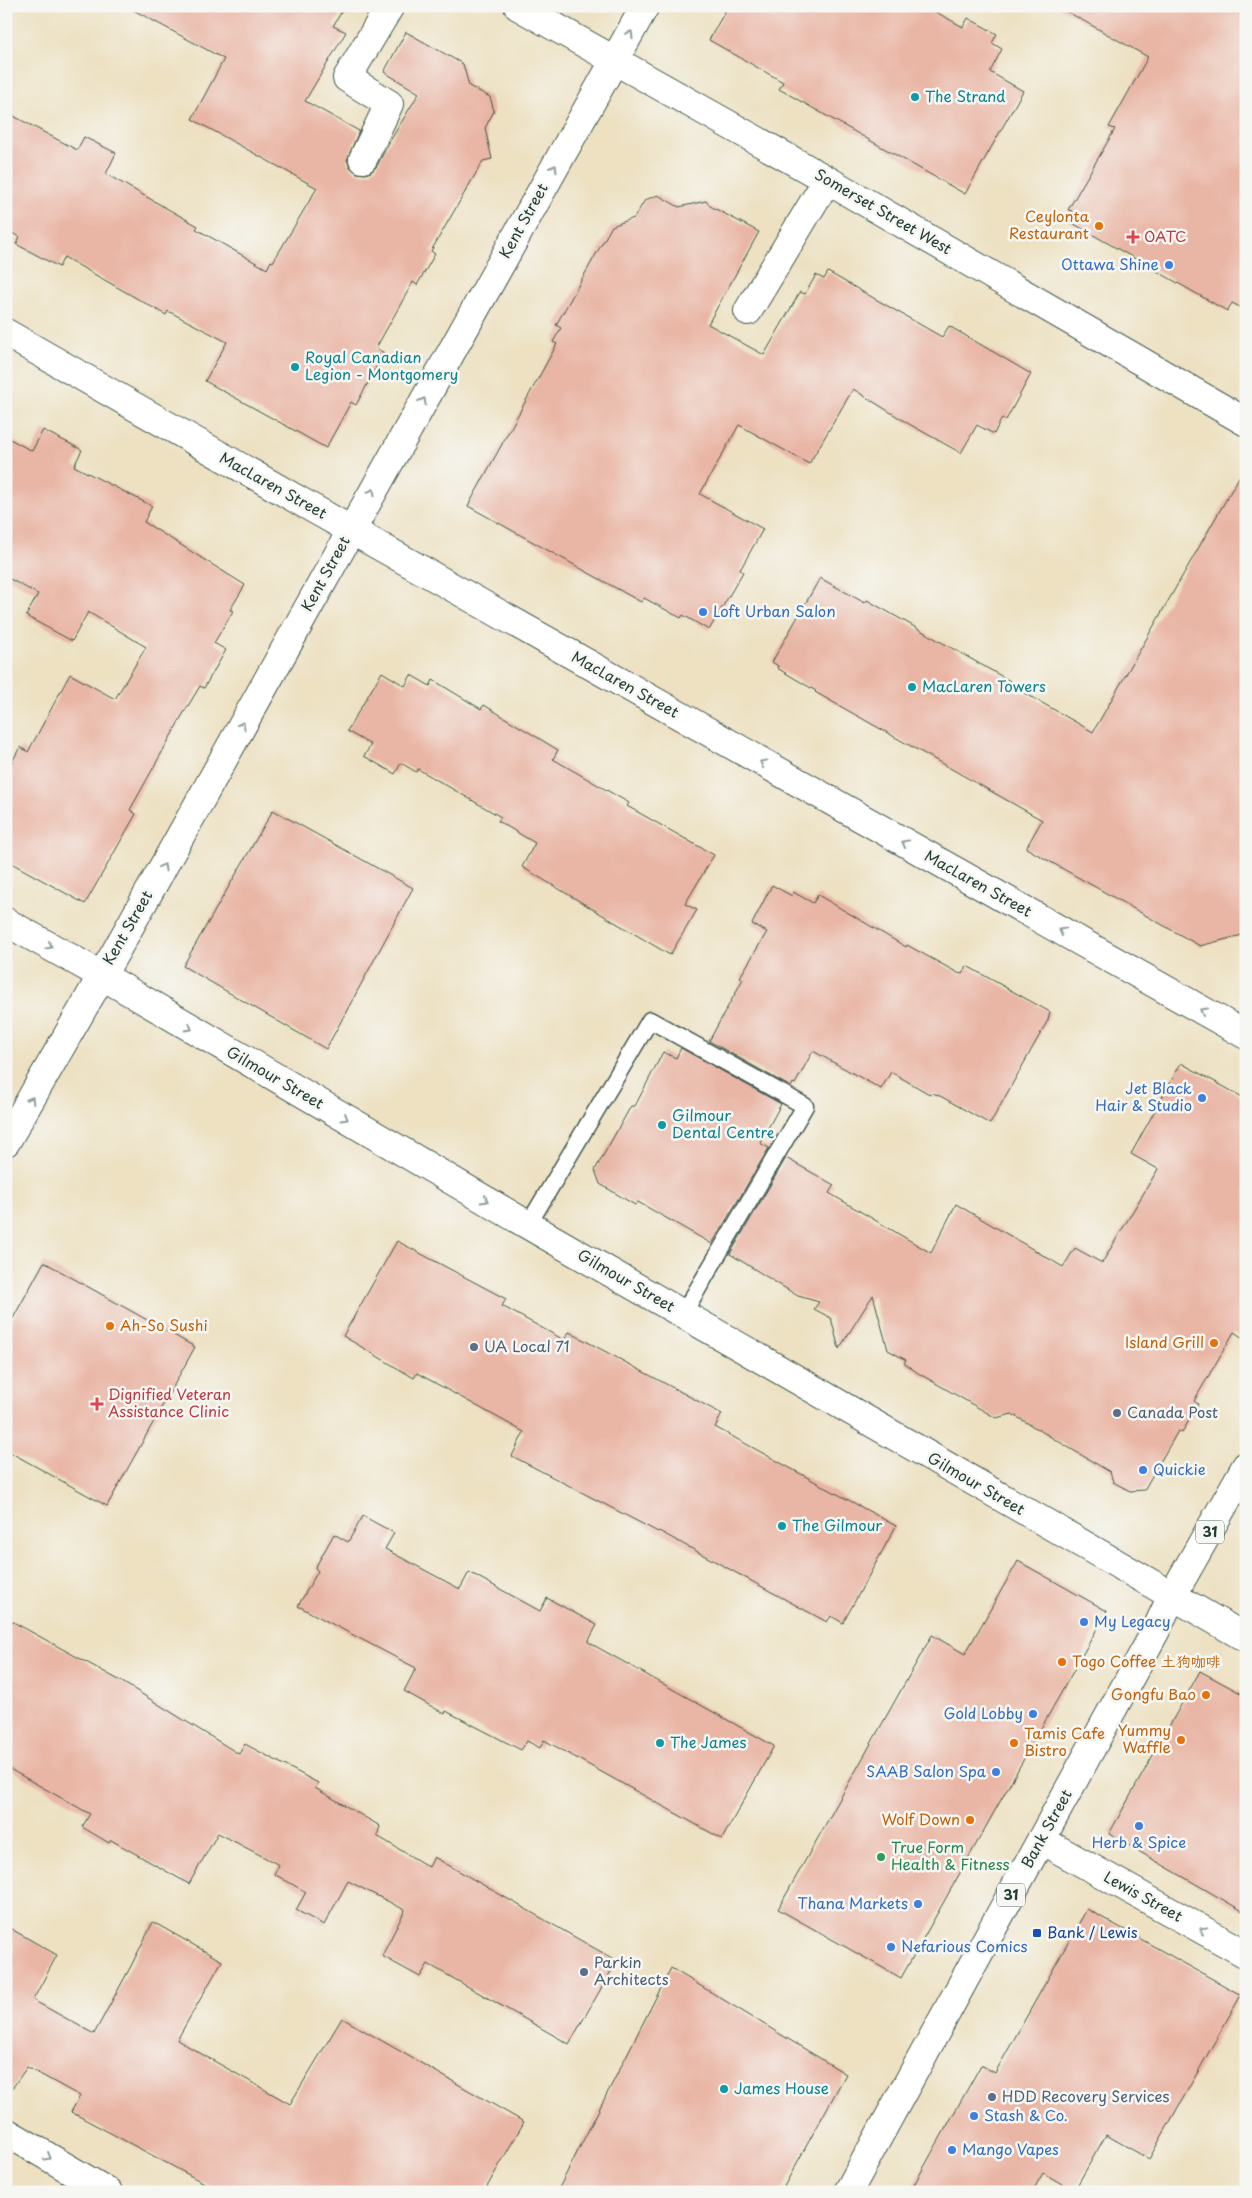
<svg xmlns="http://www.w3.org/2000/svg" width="1252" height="2198" viewBox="0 0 1252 2198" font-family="'Playpen Sans','LXGW WenKai TC',sans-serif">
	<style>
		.building { fill: #e9b5a4 }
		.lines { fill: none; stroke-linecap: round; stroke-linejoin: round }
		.service-casing { stroke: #3e5649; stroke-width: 19 }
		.minor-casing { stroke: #3e5649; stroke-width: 30 }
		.secondary-casing { stroke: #3e5649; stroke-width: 30 }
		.primary-casing { stroke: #3e5649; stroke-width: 30 }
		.service { stroke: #fff; stroke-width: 16 }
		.minor { stroke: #fff; stroke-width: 28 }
		.secondary { stroke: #fff; stroke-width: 28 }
		.primary { stroke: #fff; stroke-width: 28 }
		.oneway { stroke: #8f9e9a }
		.culture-dot { fill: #0f9aa8; stroke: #f6f6f2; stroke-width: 2 }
		.food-dot { fill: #e8710a; stroke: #f6f6f2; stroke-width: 2 }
		.health-dot { fill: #e0444e; stroke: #f6f6f2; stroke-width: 2 }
		.shop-dot { fill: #3f7fe0; stroke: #f6f6f2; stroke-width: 2 }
		.service-dot { fill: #5c6f8a; stroke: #f6f6f2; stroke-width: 2 }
		.leisure-dot { fill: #2e9e5b; stroke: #f6f6f2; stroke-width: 2 }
		.transit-dot { fill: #1a4fb4; stroke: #f6f6f2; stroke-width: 2 }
		.labels { text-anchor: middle; stroke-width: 5; stroke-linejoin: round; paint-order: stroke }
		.shield { fill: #f6f6f2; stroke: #60746d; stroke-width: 1 }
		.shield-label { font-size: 14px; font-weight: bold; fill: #1f3d34 }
		.culture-label { font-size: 15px; fill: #0d838f; stroke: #f6f6f2; text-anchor: start }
		.street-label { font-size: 15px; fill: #1f3d34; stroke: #f6f6f2 }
		.food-label { font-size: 15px; fill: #c56008; stroke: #f6f6f2; text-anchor: end }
		.health-label { font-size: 15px; fill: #be3a42; stroke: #f6f6f2; text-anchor: start }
		.shop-label { font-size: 15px; fill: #366cbe; stroke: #f6f6f2; text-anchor: start }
		.service-label { font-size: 15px; fill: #4e5e75; stroke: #f6f6f2; text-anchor: start }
		.leisure-label { font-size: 15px; fill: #27864d; stroke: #f6f6f2; text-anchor: start }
		.transit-label { font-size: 15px; fill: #164399; stroke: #f6f6f2; text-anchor: start }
	</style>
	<rect width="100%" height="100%" fill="#f6f6f2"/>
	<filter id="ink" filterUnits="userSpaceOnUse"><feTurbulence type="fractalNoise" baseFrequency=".02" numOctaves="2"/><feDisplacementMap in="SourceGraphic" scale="10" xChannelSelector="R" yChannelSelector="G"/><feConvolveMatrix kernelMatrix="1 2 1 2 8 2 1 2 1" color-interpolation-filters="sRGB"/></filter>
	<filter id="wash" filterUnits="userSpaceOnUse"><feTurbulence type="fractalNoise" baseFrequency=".0096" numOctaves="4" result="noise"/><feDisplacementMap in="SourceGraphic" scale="20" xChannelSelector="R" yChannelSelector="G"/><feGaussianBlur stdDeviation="1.12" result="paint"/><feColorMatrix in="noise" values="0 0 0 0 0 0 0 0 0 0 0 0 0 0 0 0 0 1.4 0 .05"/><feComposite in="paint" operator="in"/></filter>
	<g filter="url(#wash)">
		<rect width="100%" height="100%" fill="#ede1c2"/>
		<g id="blocks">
			<path class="building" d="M 126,6 L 345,6 L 333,26 L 346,32 L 305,101 L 359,131 L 347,160 L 350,167 L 357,173 L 365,174 L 371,172 L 377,166 L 387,146 L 419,93 L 384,72 L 406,32 L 463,64 L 469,86 L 490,97 L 494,111 L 485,128 L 492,159 L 483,161 L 431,251 L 435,254 L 417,285 L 413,282 L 376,348 L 384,353 L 356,405 L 351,402 L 326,448 L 205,381 L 227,342 L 168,311 L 166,315 L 64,257 L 59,267 L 16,244 L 20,237 L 6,230 L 6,112 L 77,150 L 84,137 L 116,153 L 106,174 L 198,226 L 196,229 L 267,269 L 271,261 L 273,262 L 317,188 L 192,119 L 224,59 Z
				M 728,6 L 925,6 L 963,27 L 968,18 L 997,34 L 992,43 L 1002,49 L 990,72 L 1023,91 L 965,194 L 779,89 L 783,82 L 709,40 Z
				M 1057,6 L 1246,6 L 1246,310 L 1232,303 L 1227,311 L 1067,220 L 1072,211 L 1068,210 L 1115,129 L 1109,127 L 1148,57 Z
				M 658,195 L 679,207 L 706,201 L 710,206 L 759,232 L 708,324 L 764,355 L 800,292 L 805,294 L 816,275 L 824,279 L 828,272 L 942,337 L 949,326 L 1031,374 L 1006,420 L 1002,418 L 994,434 L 977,425 L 961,453 L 909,424 L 853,389 L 809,464 L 739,425 L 700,494 L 763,529 L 740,570 L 743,572 L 709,630 L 683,615 L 681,618 L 644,598 L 641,602 L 468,506 L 557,344 L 553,342 L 561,328 L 556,325 L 612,226 L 634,218 L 645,200 Z
				M 43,430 L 82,450 L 74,466 L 152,506 L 144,522 L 245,585 L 230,610 L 233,611 L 214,643 L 226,650 L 204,688 L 200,686 L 182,716 L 130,810 L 136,814 L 85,904 L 6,860 L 6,773 L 20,747 L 28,752 L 70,674 L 115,699 L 146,647 L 88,612 L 72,641 L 26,616 L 38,594 L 6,577 L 6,437 L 32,451 Z
				M 1246,465 L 1246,934 L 1200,946 L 1026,848 L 1042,820 L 815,692 L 816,691 L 777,668 L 778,666 L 772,662 L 820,578 L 865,603 L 867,600 L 1010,681 L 1009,684 L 1093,732 Z
				M 382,672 L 405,686 L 411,675 L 430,686 L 433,680 L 481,709 L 484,705 L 558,750 L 553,759 L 629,803 L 627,806 L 714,855 L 685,904 L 697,910 L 670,955 L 522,867 L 535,843 L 498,821 L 501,817 L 418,769 L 416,772 L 401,763 L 395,774 L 364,756 L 371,745 L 347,731 Z
				M 273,810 L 413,888 L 326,1049 L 183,966 Z
				M 772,885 L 792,896 L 793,892 L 813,903 L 818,895 L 906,947 L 907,945 L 958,973 L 962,974 L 967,966 L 1050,1012 L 1048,1020 L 990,1124 L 942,1097 L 933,1093 L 931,1095 L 891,1072 L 881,1089 L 813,1051 L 795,1084 L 793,1083 L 791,1087 L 709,1041 L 743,979 L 740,977 L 767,932 L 752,924 Z
				M 681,1048 L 781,1104 L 760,1143 L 769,1148 L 712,1244 L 638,1202 L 635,1205 L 600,1184 L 595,1170 L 631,1106 L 635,1106 L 663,1052 L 676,1058 Z
				M 1181,1063 L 1246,1099 L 1246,1340 L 1234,1332 L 1194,1401 L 1198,1404 L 1182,1433 L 1178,1431 L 1144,1490 L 1130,1491 L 1113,1482 L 1110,1472 L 1012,1414 L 996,1418 L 918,1373 L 904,1363 L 906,1360 L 888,1350 L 873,1295 L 839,1349 L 831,1318 L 814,1309 L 819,1302 L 798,1296 L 730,1254 L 786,1158 L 834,1185 L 829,1193 L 931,1253 L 956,1204 L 1063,1267 L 1075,1248 L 1102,1263 L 1158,1169 L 1131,1154 Z
				M 397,1241 L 506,1299 L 502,1306 L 564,1340 L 569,1332 L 722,1414 L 715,1427 L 896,1526 L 843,1623 L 831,1616 L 827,1622 L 659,1531 L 658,1532 L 512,1456 L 524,1432 L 417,1373 L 414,1378 L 343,1336 Z
				M 44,1262 L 195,1347 L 107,1506 L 6,1450 L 6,1331 Z
				M 363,1516 L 394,1533 L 385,1549 L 460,1589 L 469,1572 L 540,1611 L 547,1598 L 597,1625 L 588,1642 L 774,1746 L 722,1839 L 544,1740 L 540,1748 L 527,1741 L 521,1750 L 446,1711 L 445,1714 L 404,1691 L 416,1668 L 298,1606 L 318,1571 L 315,1568 L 334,1534 L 348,1542 Z
				M 1018,1561 L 1107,1611 L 901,1978 L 778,1909 L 932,1635 L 965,1654 Z
				M 6,1618 L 119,1680 L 239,1754 L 245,1744 L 318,1783 L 315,1788 L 380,1826 L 377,1836 L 429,1867 L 434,1857 L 617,1961 L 569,2044 L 428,1964 L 420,1977 L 382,1956 L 405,1910 L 348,1881 L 324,1925 L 296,1910 L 306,1892 L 274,1874 L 279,1865 L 218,1833 L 189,1884 L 111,1840 L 109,1843 L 82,1827 L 90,1814 L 6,1767 Z
				M 1200,1671 L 1246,1696 L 1246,1913 L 1109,1834 Z
				M 1087,1909 L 1241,1995 L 1149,2159 L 1106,2135 L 1074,2191 L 1043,2173 L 1032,2192 L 910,2192 L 981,2065 L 995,2073 Z
				M 153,1922 L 222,1961 L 177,2040 L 290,2104 L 342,2018 L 524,2122 L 484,2192 L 221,2192 L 71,2112 L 80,2096 L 27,2067 L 6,2097 L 6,1926 L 57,1955 L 33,2000 L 94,2034 L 131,1966 Z
				M 671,1968 L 846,2074 L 781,2192 L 557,2192 Z"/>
		</g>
	</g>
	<g filter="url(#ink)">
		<use href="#blocks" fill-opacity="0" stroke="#3e5649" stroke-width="1"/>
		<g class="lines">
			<g class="service-casing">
				<path id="service" d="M 528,1225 L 650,1020 L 805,1106 L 683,1314"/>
			</g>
			<g class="minor-casing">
				<path id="minor" d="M 363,159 L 389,104 L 347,78 L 390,6
					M 748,311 L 827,180
					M 6,333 L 312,508 L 1246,1035
					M 6,922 L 101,975 L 528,1225 L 1246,1638
					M 1041,1840 L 1246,1954
					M 6,2132 L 108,2192"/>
			</g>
			<g class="secondary-casing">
				<path id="secondary" d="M 518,6 L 827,180 L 1246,422
					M 6,1142 L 116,951 L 645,6"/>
			</g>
			<g class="primary-casing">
				<path id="primary" d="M 848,2192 L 1155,1632 L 1172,1596 L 1246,1466"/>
			</g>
			<use href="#service" class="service"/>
			<use href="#minor" class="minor"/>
			<use href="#secondary" class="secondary"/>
			<use href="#primary" class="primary"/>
		</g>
		<defs><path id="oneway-chevron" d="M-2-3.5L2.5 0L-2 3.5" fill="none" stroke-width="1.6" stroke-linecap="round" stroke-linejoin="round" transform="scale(1.25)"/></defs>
		<g class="oneway">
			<use href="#oneway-chevron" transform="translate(630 34) rotate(-60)"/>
			<use href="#oneway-chevron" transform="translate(554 168) rotate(-60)"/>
			<use href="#oneway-chevron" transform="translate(423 401) rotate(-61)"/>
			<use href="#oneway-chevron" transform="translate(372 492) rotate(-61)"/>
			<use href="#oneway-chevron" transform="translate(242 725) rotate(-61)"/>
			<use href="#oneway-chevron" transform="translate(763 763) rotate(-151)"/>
			<use href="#oneway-chevron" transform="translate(905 843) rotate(-151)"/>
			<use href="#oneway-chevron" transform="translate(163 867) rotate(-61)"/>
			<use href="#oneway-chevron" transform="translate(1062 931) rotate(-151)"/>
			<use href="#oneway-chevron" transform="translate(49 946) rotate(29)"/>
			<use href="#oneway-chevron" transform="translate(1203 1011) rotate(-151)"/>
			<use href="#oneway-chevron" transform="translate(189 1028) rotate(30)"/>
			<use href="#oneway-chevron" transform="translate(31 1100) rotate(-60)"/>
			<use href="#oneway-chevron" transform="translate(345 1118) rotate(30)"/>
			<use href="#oneway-chevron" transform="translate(485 1200) rotate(30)"/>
			<use href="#oneway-chevron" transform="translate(1203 1930) rotate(-151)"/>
			<use href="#oneway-chevron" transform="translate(48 2157) rotate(30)"/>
		</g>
	</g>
	<g class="culture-dot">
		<circle cx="915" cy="97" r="5"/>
		<circle cx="295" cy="367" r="5"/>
		<circle cx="912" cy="687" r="5"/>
		<circle cx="662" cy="1125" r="5"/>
		<circle cx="782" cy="1526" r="5"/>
		<circle cx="660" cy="1743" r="5"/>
		<circle cx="724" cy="2089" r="5"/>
	</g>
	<g class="food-dot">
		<circle cx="1099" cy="226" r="5"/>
		<circle cx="110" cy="1326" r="5"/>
		<circle cx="1214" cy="1343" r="5"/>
		<circle cx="1062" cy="1662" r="5"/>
		<circle cx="1206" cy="1695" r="5"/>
		<circle cx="1181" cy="1740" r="5"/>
		<circle cx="1014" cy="1743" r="5"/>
		<circle cx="970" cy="1820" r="5"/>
	</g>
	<g class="health-dot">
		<path d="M1130.5 229.5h5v5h5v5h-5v5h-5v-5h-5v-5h5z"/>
		<path d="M94.5 1396.5h5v5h5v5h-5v5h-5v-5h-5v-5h5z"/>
	</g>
	<g class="shop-dot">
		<circle cx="1169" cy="265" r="5"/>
		<circle cx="703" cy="612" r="5"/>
		<circle cx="1202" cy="1098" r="5"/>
		<circle cx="1143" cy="1470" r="5"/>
		<circle cx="1084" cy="1622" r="5"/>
		<circle cx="1033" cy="1714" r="5"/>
		<circle cx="996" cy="1772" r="5"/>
		<circle cx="1139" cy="1826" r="5"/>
		<circle cx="918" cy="1904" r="5"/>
		<circle cx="891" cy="1947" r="5"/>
		<circle cx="974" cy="2116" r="5"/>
		<circle cx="952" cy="2150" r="5"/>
	</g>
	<g class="service-dot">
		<circle cx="474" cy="1347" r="5"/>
		<circle cx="1117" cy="1413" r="5"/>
		<circle cx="584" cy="1972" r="5"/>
		<circle cx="992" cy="2097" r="5"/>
	</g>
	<circle class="leisure-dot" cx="881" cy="1857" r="5"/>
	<rect class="transit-dot" x="1032" y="1928" width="10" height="10" rx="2.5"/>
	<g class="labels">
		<g class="shield">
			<rect x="1196" y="1520.5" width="28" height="23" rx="4"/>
			<rect x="997" y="1883.5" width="28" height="23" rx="4"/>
		</g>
		<g class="shield-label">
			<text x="1210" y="1537">31</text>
			<text x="1011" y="1900">31</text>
		</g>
		<g class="culture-label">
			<text x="925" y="102">The Strand</text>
			<text x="305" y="363">Royal Canadian<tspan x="305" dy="17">Legion - Montgomery</tspan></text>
			<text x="922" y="692">MacLaren Towers</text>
			<text x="672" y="1121">Gilmour<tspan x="672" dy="17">Dental Centre</tspan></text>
			<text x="792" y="1531">The Gilmour</text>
			<text x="670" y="1748">The James</text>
			<text x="734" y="2094">James House</text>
		</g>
		<g class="street-label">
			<text transform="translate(883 212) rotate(30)" y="5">Somerset Street West</text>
			<text transform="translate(524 221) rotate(-61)" y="5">Kent Street</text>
			<text transform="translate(273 486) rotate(29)" y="5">MacLaren Street</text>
			<text transform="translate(326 574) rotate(-61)" y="5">Kent Street</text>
			<text transform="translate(625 685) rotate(29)" y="5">MacLaren Street</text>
			<text transform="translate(978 884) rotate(29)" y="5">MacLaren Street</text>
			<text transform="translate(128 928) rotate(-60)" y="5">Kent Street</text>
			<text transform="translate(275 1078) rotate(30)" y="5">Gilmour Street</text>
			<text transform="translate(626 1281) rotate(30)" y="5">Gilmour Street</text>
			<text transform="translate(976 1484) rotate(30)" y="5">Gilmour Street</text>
			<text transform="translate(1047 1829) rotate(-61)" y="5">Bank Street</text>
			<text transform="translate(1143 1897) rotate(29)" y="5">Lewis Street</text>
		</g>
		<g class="food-label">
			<text x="1089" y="222">Ceylonta<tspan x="1089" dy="17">Restaurant</tspan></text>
			<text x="120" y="1331" text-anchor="start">Ah-So Sushi</text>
			<text x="1204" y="1348">Island Grill</text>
			<text x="1072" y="1667" text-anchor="start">Togo Coffee 土狗咖啡</text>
			<text x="1196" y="1700">Gongfu Bao</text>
			<text x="1171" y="1736">Yummy<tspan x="1171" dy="17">Waffle</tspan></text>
			<text x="1024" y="1739" text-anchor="start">Tamis Cafe<tspan x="1024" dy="17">Bistro</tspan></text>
			<text x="960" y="1825">Wolf Down</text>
		</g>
		<g class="health-label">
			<text x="1144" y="242">OATC</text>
			<text x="108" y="1400">Dignified Veteran<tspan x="108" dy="17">Assistance Clinic</tspan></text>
		</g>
		<g class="shop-label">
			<text x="1159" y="270" text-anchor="end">Ottawa Shine</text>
			<text x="713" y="617">Loft Urban Salon</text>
			<text x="1192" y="1094" text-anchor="end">Jet Black<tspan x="1192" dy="17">Hair &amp; Studio</tspan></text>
			<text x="1153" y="1475">Quickie</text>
			<text x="1094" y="1627">My Legacy</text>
			<text x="1023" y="1719" text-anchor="end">Gold Lobby</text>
			<text x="986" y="1777" text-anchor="end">SAAB Salon Spa</text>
			<text x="1139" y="1848" text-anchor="middle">Herb &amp; Spice</text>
			<text x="908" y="1909" text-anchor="end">Thana Markets</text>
			<text x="901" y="1952">Nefarious Comics</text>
			<text x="984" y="2121">Stash &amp; Co.</text>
			<text x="962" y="2155">Mango Vapes</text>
		</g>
		<g class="service-label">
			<text x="484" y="1352">UA Local 71</text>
			<text x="1127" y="1418">Canada Post</text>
			<text x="594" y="1968">Parkin<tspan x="594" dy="17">Architects</tspan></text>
			<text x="1002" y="2102">HDD Recovery Services</text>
		</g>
		<g class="leisure-label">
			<text x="891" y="1853">True Form<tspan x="891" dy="17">Health &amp; Fitness</tspan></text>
		</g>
		<g class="transit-label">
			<text x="1047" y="1938">Bank / Lewis</text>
		</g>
	</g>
	<rect width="1252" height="2198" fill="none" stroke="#f6f6f2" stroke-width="25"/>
</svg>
